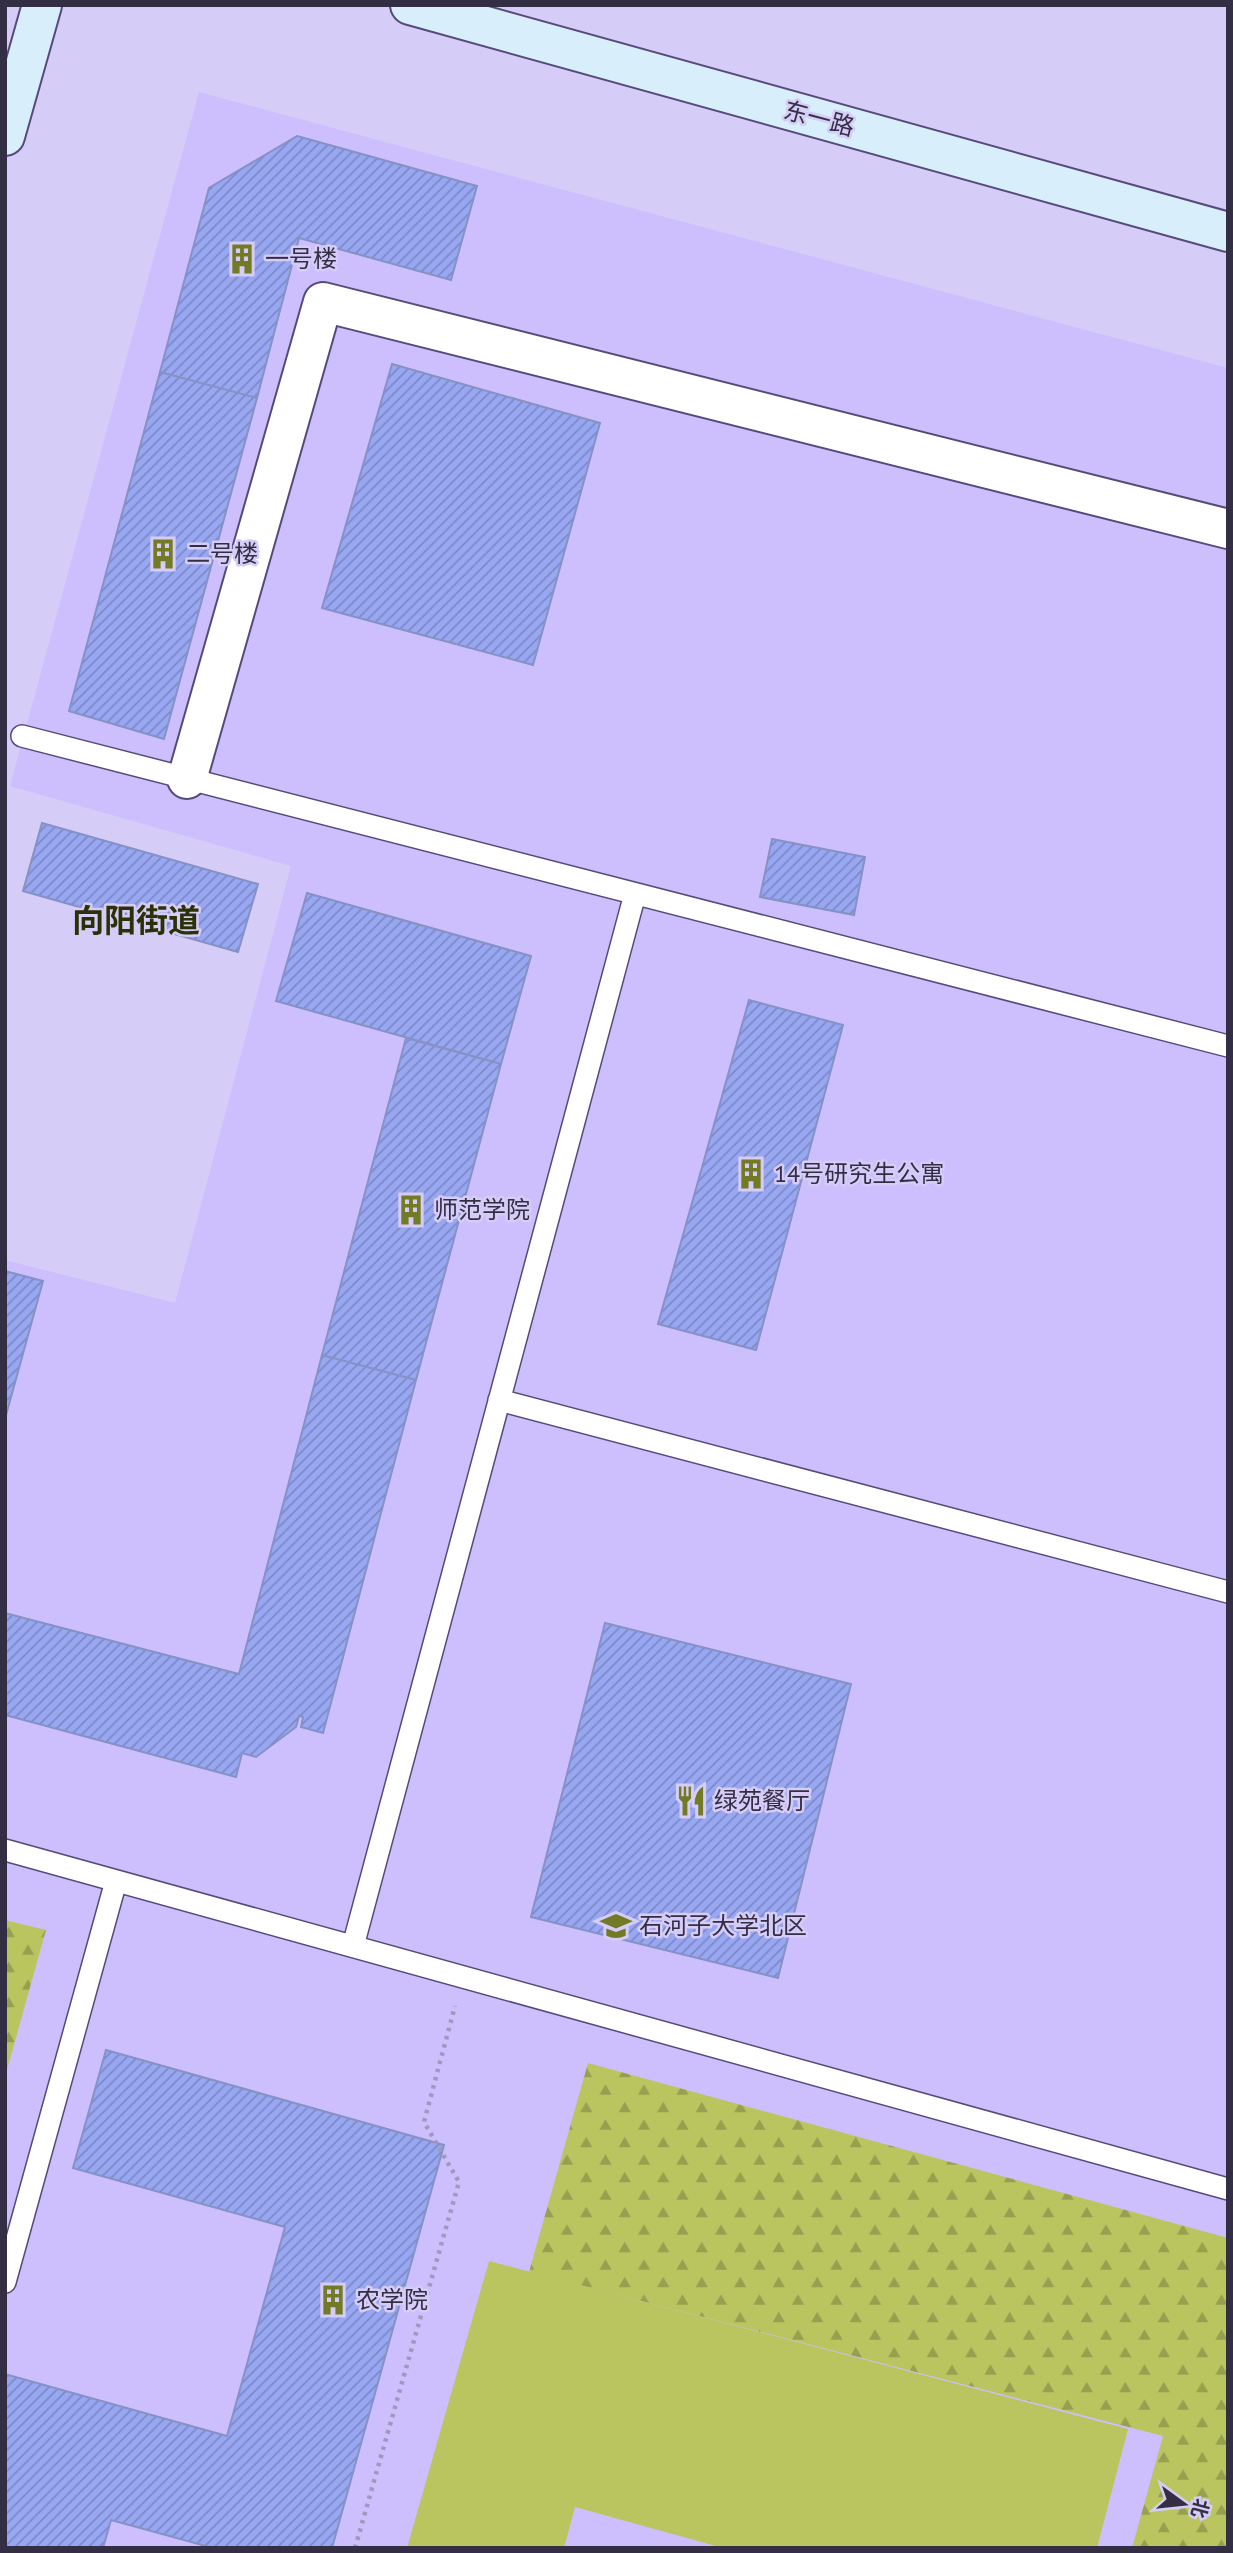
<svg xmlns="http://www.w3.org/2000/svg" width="1233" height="2553" viewBox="0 0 1233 2553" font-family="'PT Sans','Noto Sans SC',sans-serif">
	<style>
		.built { fill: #cdbffd }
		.forest { fill: url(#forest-firs) }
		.garden { fill: #bac55f }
		.building { fill: url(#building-hatch); stroke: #8691c5; stroke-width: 2 }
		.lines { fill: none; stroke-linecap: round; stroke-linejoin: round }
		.service-casing { stroke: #564a7a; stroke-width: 24 }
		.minor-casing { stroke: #564a7a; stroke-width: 42 }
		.secondary-casing { stroke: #564a7a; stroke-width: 42 }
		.path { stroke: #a098bd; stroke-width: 4.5; stroke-dasharray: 3.5 5; stroke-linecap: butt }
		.service { stroke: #fff; stroke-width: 21 }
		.minor { stroke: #fff; stroke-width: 38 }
		.secondary { stroke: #d8eefb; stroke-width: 38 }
		.labels { text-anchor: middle; stroke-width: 5; stroke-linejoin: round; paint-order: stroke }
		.street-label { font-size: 24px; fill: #332e44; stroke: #d5ccf8 }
		.poi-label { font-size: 24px; fill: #332e44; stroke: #d5ccf8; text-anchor: start }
		.district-label { font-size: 32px; font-weight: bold; fill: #2c3007; stroke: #d5ccf8 }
	</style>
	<defs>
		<pattern id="forest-firs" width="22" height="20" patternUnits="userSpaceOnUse" patternTransform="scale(1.75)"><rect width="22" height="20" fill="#bac55f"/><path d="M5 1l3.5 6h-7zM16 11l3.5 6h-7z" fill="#98a050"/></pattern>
		<pattern id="building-hatch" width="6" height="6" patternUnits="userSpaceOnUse" patternTransform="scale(1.75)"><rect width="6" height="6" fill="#98a7f2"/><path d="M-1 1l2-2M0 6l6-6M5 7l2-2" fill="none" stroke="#7d88c6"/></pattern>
	</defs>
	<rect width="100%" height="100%" fill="#d5ccf8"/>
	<path class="built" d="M 199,92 L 1228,368 L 1228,2548 L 5,2548 L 5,1260 L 175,1303 L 291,866 L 10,786 Z"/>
	<path class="forest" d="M 5,1920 L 46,1930 L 5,2077 Z
		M 588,2063 L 1228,2238 L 1228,2548 L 1132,2548 L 1163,2436 L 529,2272 Z"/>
	<path class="garden" d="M 489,2261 L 1128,2429 L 1097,2548 L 723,2548 L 575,2507 L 564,2548 L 407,2548 Z"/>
	<path class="building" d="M 297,136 L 477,186 L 451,280 L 299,238 L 257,398 L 160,372 L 209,188 Z
		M 392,364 L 600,423 L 533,665 L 322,608 Z
		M 160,372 L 257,398 L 164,739 L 69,711 Z
		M 42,823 L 258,884 L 238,952 L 23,891 Z
		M 772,839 L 865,857 L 854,915 L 760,897 Z
		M 307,893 L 531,956 L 501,1064 L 276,1001 Z
		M 749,1000 L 843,1025 L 756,1350 L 658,1324 Z
		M 406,1038 L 501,1064 L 416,1380 L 322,1355 Z
		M 5,1271 L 43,1281 L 5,1419 Z
		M 322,1355 L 416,1380 L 323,1733 L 301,1727 L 303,1717 L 299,1716 L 296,1727 L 256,1757 L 242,1753 L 236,1777 L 5,1715 L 5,1613 L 239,1674 Z
		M 605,1623 L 851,1684 L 778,1978 L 531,1917 Z
		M 106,2050 L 444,2145 L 332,2548 L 213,2548 L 111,2520 L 103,2548 L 5,2548 L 5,2374 L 227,2436 L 285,2227 L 73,2168 Z"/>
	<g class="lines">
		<g class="service-casing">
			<path id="service" d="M 22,736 L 1228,1046
				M 499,1400 L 1228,1592
				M 5,1850 L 1228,2189
				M 353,1946 L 635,894
				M 5,2282 L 116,1881"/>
		</g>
		<g class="minor-casing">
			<path id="minor" d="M 187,779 L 323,302 L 1228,529"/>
		</g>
		<g class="secondary-casing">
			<path id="secondary" d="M 410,5 L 1228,232
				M 5,136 L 42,5"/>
		</g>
		<path class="path" d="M 355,2548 L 459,2182 L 424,2122 L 455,2006"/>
		<use href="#service" class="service"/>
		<use href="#minor" class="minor"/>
		<use href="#secondary" class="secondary"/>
	</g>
	<defs>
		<g id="building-bare" transform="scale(2.415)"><path d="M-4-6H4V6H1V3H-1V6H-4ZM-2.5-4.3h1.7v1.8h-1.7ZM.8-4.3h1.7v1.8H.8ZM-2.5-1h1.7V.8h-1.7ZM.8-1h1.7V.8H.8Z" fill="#727a25" stroke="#d5ccf8" stroke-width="2.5" paint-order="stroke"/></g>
		<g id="restaurant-bare" transform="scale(2.415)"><path d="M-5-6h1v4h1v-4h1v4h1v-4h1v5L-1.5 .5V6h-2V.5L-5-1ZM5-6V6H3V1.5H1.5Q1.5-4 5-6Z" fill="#727a25" stroke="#d5ccf8" stroke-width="2.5" paint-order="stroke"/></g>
		<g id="university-bare" transform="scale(2.415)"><path d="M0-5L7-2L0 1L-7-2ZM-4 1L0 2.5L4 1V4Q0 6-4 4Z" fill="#727a25" stroke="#d5ccf8" stroke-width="2.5" paint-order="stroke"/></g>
	</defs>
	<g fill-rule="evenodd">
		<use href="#building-bare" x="242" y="259"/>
		<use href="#building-bare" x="163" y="554"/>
		<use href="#building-bare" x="751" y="1174"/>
		<use href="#building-bare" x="411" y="1210"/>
		<use href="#restaurant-bare" x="691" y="1801"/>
		<use href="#university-bare" x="616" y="1926"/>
		<use href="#building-bare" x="333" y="2300"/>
	</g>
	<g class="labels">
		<g class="street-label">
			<text transform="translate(819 119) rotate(15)" y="8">东一路</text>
		</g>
		<g class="poi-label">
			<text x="265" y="267">一号楼</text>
			<text x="186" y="562">二号楼</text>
			<text x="774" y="1182">14号研究生公寓</text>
			<text x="434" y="1218">师范学院</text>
			<text x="714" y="1809">绿苑餐厅</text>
			<text x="639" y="1934">石河子大学北区</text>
			<text x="356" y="2308">农学院</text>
		</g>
		<g class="district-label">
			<text x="136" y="932">向阳街道</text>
		</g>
	</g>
	<rect width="1233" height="2553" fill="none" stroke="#332e44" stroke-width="14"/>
	<g transform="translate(1184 2504) rotate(105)" stroke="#d5ccf8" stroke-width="5" paint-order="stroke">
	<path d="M0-5L12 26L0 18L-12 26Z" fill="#332e44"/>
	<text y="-10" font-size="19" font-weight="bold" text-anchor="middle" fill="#332e44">北</text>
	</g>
</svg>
